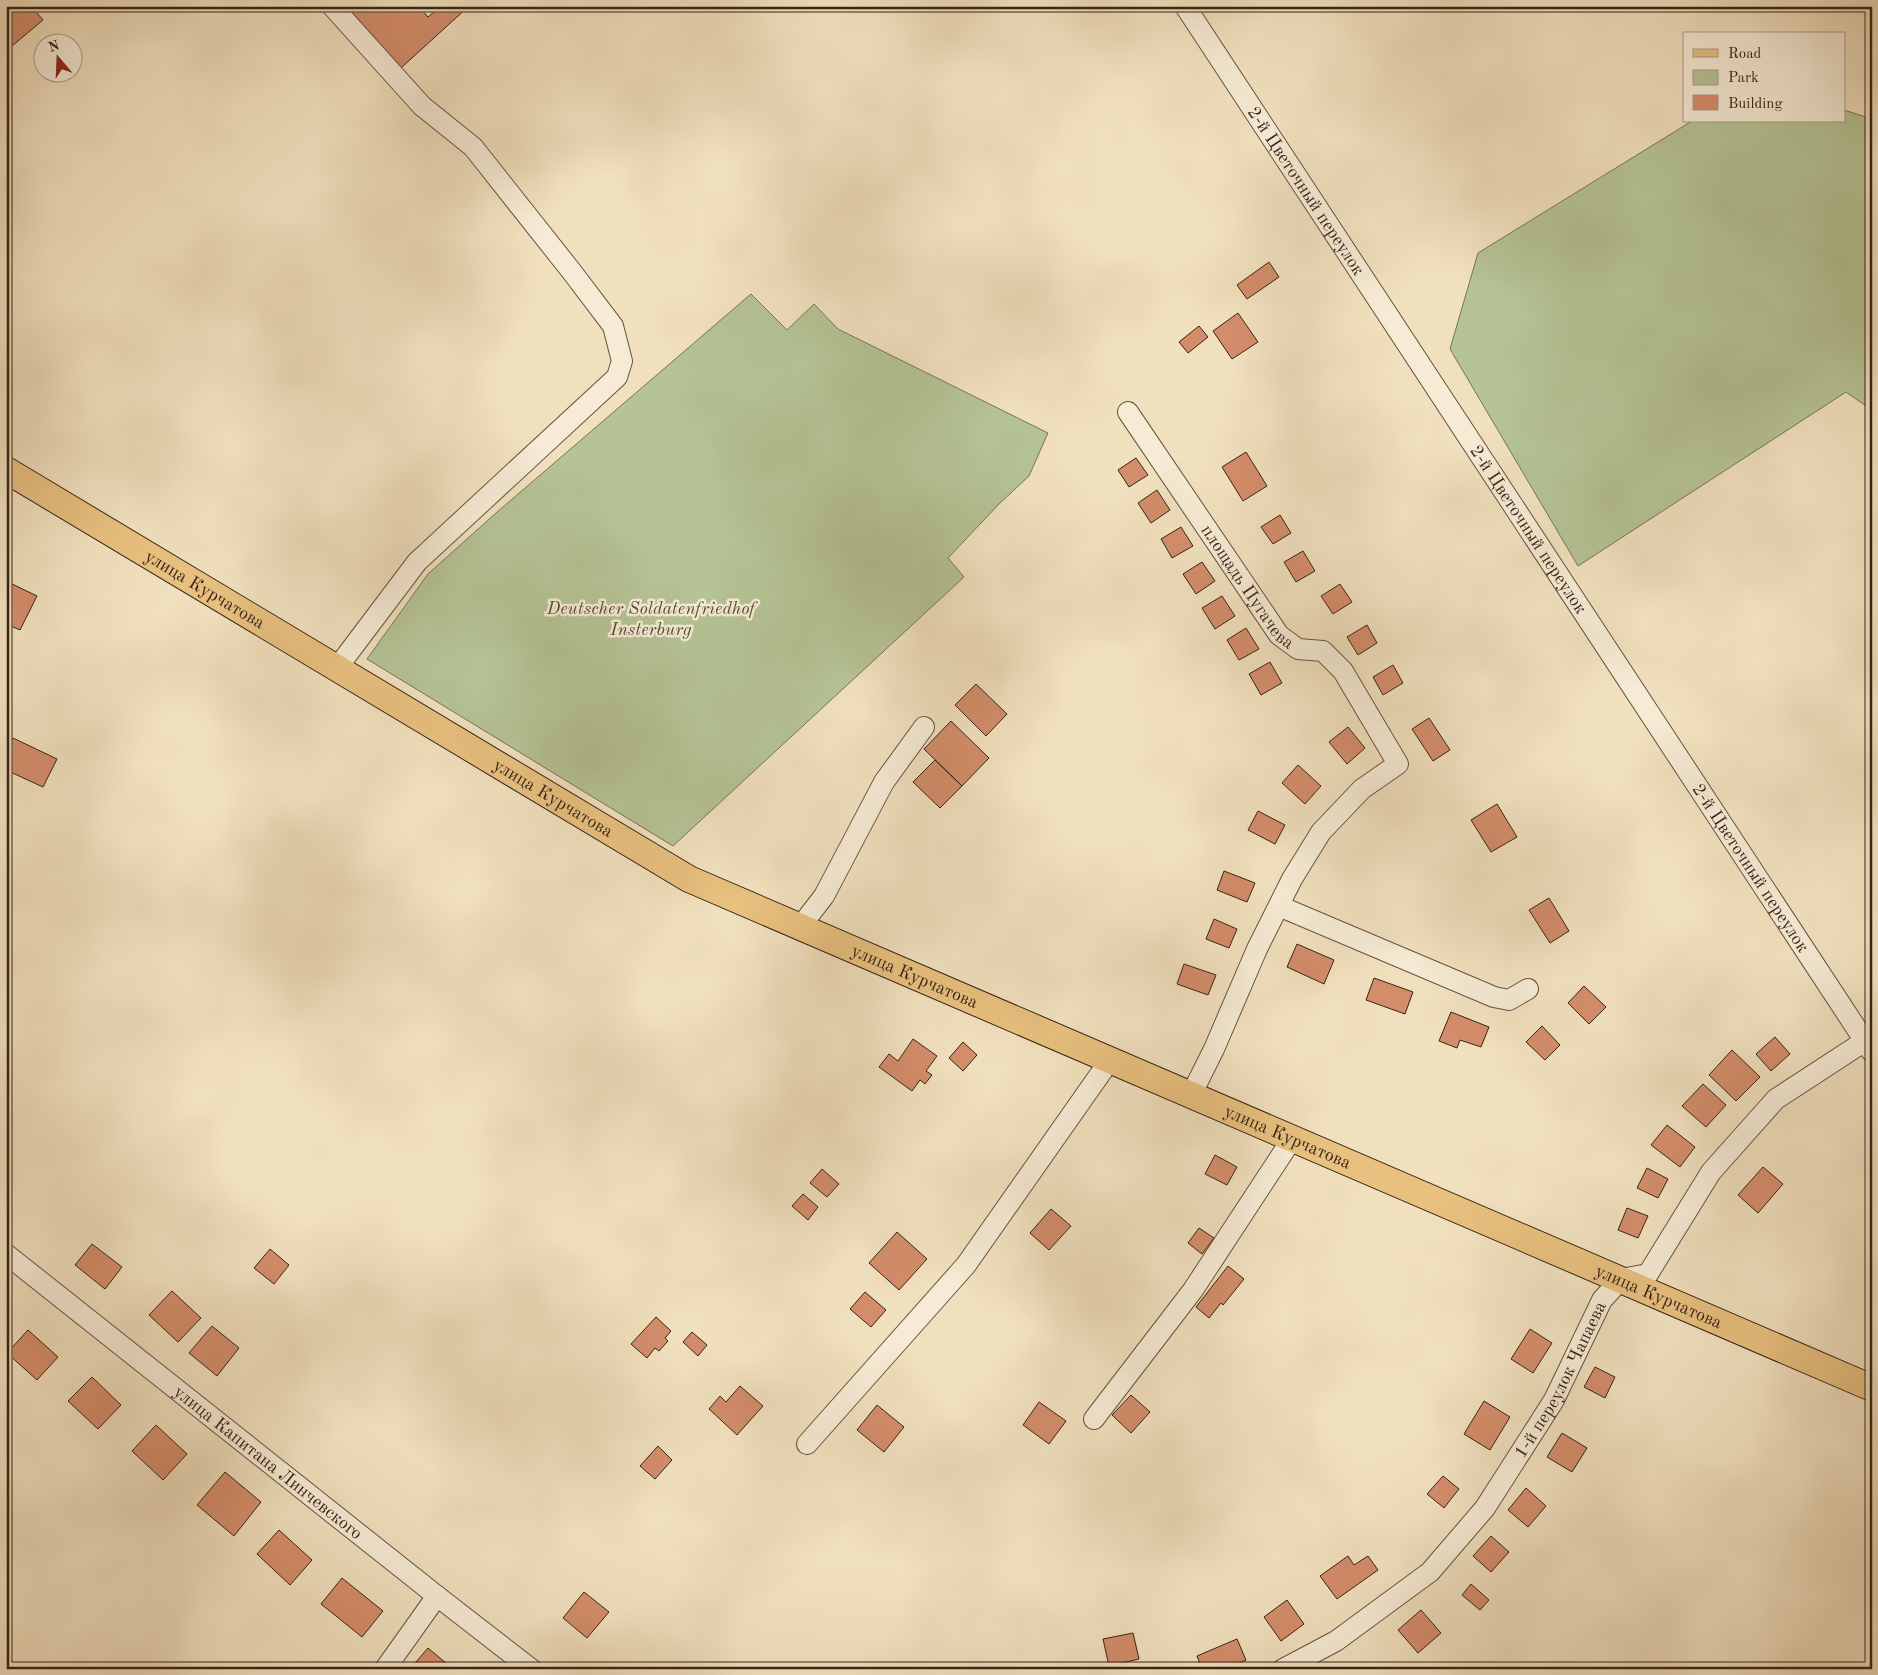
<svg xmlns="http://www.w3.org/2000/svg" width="1878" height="1675" viewBox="0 0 1878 1675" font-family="'Old Standard TT',serif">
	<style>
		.green { fill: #b5c395; stroke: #767456 }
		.building { fill: #d48d6b; stroke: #362416 }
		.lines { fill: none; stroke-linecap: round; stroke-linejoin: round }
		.minor-casing { stroke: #655340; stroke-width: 22 }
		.major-casing { stroke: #362416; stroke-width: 28 }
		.minor { stroke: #f6ebd5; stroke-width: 20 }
		.major { stroke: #e8c07f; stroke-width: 26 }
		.labels { text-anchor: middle; stroke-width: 5; stroke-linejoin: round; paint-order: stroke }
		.street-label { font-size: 18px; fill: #362416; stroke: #f6ebd5 }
		.park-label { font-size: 18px; font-style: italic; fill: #564c36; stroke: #f6ebd5 }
	</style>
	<rect width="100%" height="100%" fill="#f1e0be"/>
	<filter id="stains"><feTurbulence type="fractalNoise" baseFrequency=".004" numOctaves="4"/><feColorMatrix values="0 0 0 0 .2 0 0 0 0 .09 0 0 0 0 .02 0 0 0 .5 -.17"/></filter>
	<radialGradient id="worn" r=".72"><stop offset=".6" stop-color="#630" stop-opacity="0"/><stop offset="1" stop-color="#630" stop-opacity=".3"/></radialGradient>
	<path class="green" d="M 1844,110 L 1872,119 L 1872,410 L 1846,392 L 1578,566 L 1450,349 L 1478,253 L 1692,121 L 1844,121 Z
		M 751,294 L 787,330 L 814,304 L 838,329 L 1048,433 L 1029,476 L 999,504 L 948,558 L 964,577 L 673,846 L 367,659 L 428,574 L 496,513 Z"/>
	<path class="building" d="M 7,6 L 31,6 L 43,20 L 6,51 Z
		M 345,6 L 418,6 L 428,17 L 441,6 L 469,6 L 401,68 Z
		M 1269,262 L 1279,277 L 1247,299 L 1237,285 Z
		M 1238,313 L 1258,342 L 1232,359 L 1213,331 Z
		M 1199,326 L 1208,337 L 1188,353 L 1179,342 Z
		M 1246,452 L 1267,486 L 1243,501 L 1222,467 Z
		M 1136,458 L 1148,475 L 1129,487 L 1118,470 Z
		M 1157,490 L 1170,510 L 1151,523 L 1138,503 Z
		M 1280,515 L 1291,533 L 1273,544 L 1261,527 Z
		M 1181,527 L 1193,546 L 1172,558 L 1161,539 Z
		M 1303,551 L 1315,571 L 1296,582 L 1284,562 Z
		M 1202,562 L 1215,581 L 1196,594 L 1183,574 Z
		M 6,581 L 37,596 L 20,630 L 6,624 Z
		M 1340,584 L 1352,602 L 1333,614 L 1321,596 Z
		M 1222,596 L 1235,616 L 1215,629 L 1202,608 Z
		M 1367,625 L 1377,643 L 1358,655 L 1347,637 Z
		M 1246,628 L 1259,649 L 1239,660 L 1227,640 Z
		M 1270,662 L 1282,683 L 1261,695 L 1249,674 Z
		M 1393,665 L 1403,683 L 1383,695 L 1373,677 Z
		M 976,684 L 1007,714 L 986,736 L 955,705 Z
		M 1429,718 L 1450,750 L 1433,761 L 1412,729 Z
		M 951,721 L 989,758 L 962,786 L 924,749 Z
		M 1348,727 L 1365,748 L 1347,764 L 1329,742 Z
		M 13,738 L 57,759 L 43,787 L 6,770 L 6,753 Z
		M 935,760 L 962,786 L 940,808 L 913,782 Z
		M 1298,765 L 1321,786 L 1305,804 L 1282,783 Z
		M 1497,804 L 1517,837 L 1491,852 L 1471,820 Z
		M 1258,811 L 1285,825 L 1275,844 L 1248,830 Z
		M 1224,871 L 1255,883 L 1247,902 L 1217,890 Z
		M 1549,898 L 1569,931 L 1550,943 L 1529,910 Z
		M 1214,919 L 1237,929 L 1229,948 L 1206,939 Z
		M 1297,944 L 1334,960 L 1324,984 L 1287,967 Z
		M 1184,964 L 1216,975 L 1208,995 L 1177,984 Z
		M 1374,978 L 1413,992 L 1405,1014 L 1366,1000 Z
		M 1584,986 L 1606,1007 L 1589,1024 L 1568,1003 Z
		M 1451,1012 L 1489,1027 L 1481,1047 L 1460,1040 L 1457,1048 L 1439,1041 Z
		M 1542,1026 L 1560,1045 L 1545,1060 L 1526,1042 Z
		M 1775,1037 L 1790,1054 L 1771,1071 L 1756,1054 Z
		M 913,1039 L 937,1056 L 926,1071 L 932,1075 L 925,1084 L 920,1080 L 912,1091 L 879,1067 L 889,1054 L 898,1061 Z
		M 963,1042 L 977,1055 L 963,1071 L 949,1058 Z
		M 1732,1050 L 1760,1077 L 1736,1101 L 1709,1075 Z
		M 1703,1084 L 1726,1105 L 1706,1127 L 1682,1106 Z
		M 1667,1125 L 1695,1147 L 1680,1167 L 1651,1145 Z
		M 1215,1155 L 1237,1167 L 1227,1185 L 1205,1174 Z
		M 1763,1167 L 1783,1184 L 1758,1213 L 1738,1195 Z
		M 1647,1168 L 1668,1179 L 1658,1198 L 1637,1188 Z
		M 822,1169 L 839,1184 L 827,1197 L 810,1183 Z
		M 803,1194 L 818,1207 L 808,1220 L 792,1206 Z
		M 1627,1208 L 1648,1216 L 1638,1238 L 1618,1230 Z
		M 1051,1209 L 1071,1226 L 1049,1250 L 1030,1233 Z
		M 1199,1228 L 1214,1238 L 1202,1254 L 1188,1243 Z
		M 897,1232 L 927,1259 L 899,1290 L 869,1263 Z
		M 92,1244 L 122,1267 L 105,1289 L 75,1265 Z
		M 270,1249 L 289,1265 L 274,1284 L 254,1268 Z
		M 1228,1266 L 1244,1279 L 1223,1305 L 1221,1303 L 1209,1318 L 1196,1307 Z
		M 172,1291 L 201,1318 L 178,1342 L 149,1315 Z
		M 865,1292 L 886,1310 L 871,1327 L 850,1309 Z
		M 656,1317 L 671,1331 L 665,1338 L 668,1341 L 659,1351 L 655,1348 L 647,1358 L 631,1344 Z
		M 212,1326 L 239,1348 L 217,1376 L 189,1353 Z
		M 1530,1329 L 1552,1343 L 1533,1373 L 1511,1359 Z
		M 28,1330 L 58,1357 L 37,1380 L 7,1353 Z
		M 692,1332 L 707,1345 L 698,1356 L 683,1342 Z
		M 1595,1367 L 1615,1377 L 1605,1398 L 1584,1387 Z
		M 92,1377 L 121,1405 L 98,1429 L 68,1401 Z
		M 740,1386 L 763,1406 L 737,1435 L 709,1409 L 720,1396 L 726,1402 Z
		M 1131,1395 L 1150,1412 L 1131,1433 L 1112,1415 Z
		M 1484,1401 L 1510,1417 L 1490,1450 L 1464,1434 Z
		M 1039,1402 L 1066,1421 L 1049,1444 L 1023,1425 Z
		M 877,1405 L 904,1427 L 884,1452 L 857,1430 Z
		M 156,1425 L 187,1454 L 163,1480 L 132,1451 Z
		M 1562,1433 L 1587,1448 L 1572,1472 L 1547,1457 Z
		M 658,1446 L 672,1460 L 655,1479 L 640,1466 Z
		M 225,1472 L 261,1502 L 234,1536 L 197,1505 Z
		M 1443,1476 L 1459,1489 L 1444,1508 L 1427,1494 Z
		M 1526,1488 L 1546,1506 L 1528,1527 L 1508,1510 Z
		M 279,1530 L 312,1560 L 290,1585 L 257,1554 Z
		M 1491,1536 L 1509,1552 L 1491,1572 L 1473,1556 Z
		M 1348,1556 L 1354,1565 L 1368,1556 L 1378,1570 L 1337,1599 L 1320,1576 Z
		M 342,1578 L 383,1611 L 362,1637 L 321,1604 Z
		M 1471,1584 L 1489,1600 L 1480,1610 L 1462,1595 Z
		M 584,1592 L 609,1612 L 587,1638 L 563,1618 Z
		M 1287,1600 L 1304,1624 L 1281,1641 L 1264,1617 Z
		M 1421,1610 L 1441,1633 L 1418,1653 L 1398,1630 Z
		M 1133,1633 L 1139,1659 L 1109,1666 L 1103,1639 Z
		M 1237,1639 L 1246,1660 L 1226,1669 L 1202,1669 L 1197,1656 Z
		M 428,1648 L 453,1669 L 410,1669 Z"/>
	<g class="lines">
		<g class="minor-casing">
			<g id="minor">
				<path d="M 332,6 L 422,106 L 473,147 L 572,272 L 613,326 L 622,361 L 617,377 L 417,562 L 337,668"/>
				<path id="s1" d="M 1185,6 L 1872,1052"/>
				<path id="s2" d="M 1128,412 L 1279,635 L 1298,649 L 1323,651 L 1343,671 L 1398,764 L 1362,789 L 1321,832 L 1292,879 L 1257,949 L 1214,1049 L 1191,1095"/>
				<path d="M 1279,906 L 1494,997 L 1509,1000 L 1528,989"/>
				<path d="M 800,927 L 824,896 L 884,782 L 924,727"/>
				<path id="s3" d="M 6,1254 L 437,1596 L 531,1669"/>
				<path d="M 1094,1419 L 1193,1290 L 1292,1139"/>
				<path d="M 807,1444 L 966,1265 L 1110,1060"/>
				<path d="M 385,1669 L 437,1596"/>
				<path id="s4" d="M 1283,1669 L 1336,1641 L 1430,1572 L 1485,1508 L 1554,1400 L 1602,1300 L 1621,1279 L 1648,1274 L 1711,1172 L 1776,1099 L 1865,1041"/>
			</g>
		</g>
		<g class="major-casing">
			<g id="major">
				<path id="s5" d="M 6,470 L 689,879 L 1872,1388"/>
			</g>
		</g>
		<use href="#minor" class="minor"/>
		<use href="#major" class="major"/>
	</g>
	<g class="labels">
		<g class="street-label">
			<text dy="6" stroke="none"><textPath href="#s1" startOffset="221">2-й Цветочный переулок</textPath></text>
			<text dy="6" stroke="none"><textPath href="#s1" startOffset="626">2-й Цветочный переулок</textPath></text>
			<text dy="6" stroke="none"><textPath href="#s2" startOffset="212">площадь Пугачева</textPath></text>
			<text dy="6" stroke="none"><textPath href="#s5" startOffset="232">улица Курчатова</textPath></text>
			<text dy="6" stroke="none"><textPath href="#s5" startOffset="638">улица Курчатова</textPath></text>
			<text dy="6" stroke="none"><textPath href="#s1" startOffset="1031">2-й Цветочный переулок</textPath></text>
			<text dy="6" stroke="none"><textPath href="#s5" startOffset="1042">улица Курчатова</textPath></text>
			<text dy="6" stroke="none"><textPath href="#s5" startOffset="1448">улица Курчатова</textPath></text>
			<text dy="6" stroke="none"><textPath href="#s5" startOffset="1852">улица Курчатова</textPath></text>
			<text dy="6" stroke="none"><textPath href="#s4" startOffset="410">1-й переулок Чапаева</textPath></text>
			<text dy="6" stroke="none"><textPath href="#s3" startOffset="335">улица Капитана Линчевского</textPath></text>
		</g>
		<g class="park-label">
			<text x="651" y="614">Deutscher Soldatenfriedhof<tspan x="651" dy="21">Insterburg</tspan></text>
		</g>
	</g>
	<rect width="1878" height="1675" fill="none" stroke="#f1e0be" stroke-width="25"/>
	<rect x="8" y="8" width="1863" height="1660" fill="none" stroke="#362416" stroke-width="2.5"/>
	<rect x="12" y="12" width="1853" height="1650" fill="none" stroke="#362416"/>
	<rect x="1683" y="32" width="162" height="90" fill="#f6ebd5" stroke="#a99b89"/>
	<rect x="1693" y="49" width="25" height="8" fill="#e8c07f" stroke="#a99b89"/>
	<text x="1728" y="58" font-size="15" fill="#362416">Road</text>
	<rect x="1693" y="70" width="25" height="15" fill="#b5c395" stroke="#a99b89"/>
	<text x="1728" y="82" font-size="15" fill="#362416">Park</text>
	<rect x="1693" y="95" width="25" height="15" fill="#d48d6b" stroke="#a99b89"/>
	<text x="1728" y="108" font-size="15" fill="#362416">Building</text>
	<g transform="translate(58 58) rotate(341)"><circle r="24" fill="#f6ebd5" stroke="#a99b89"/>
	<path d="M0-4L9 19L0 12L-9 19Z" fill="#8f2418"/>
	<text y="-8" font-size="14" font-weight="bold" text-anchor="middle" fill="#362416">N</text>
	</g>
	<rect width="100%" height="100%" filter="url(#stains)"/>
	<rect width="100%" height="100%" fill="url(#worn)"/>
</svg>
